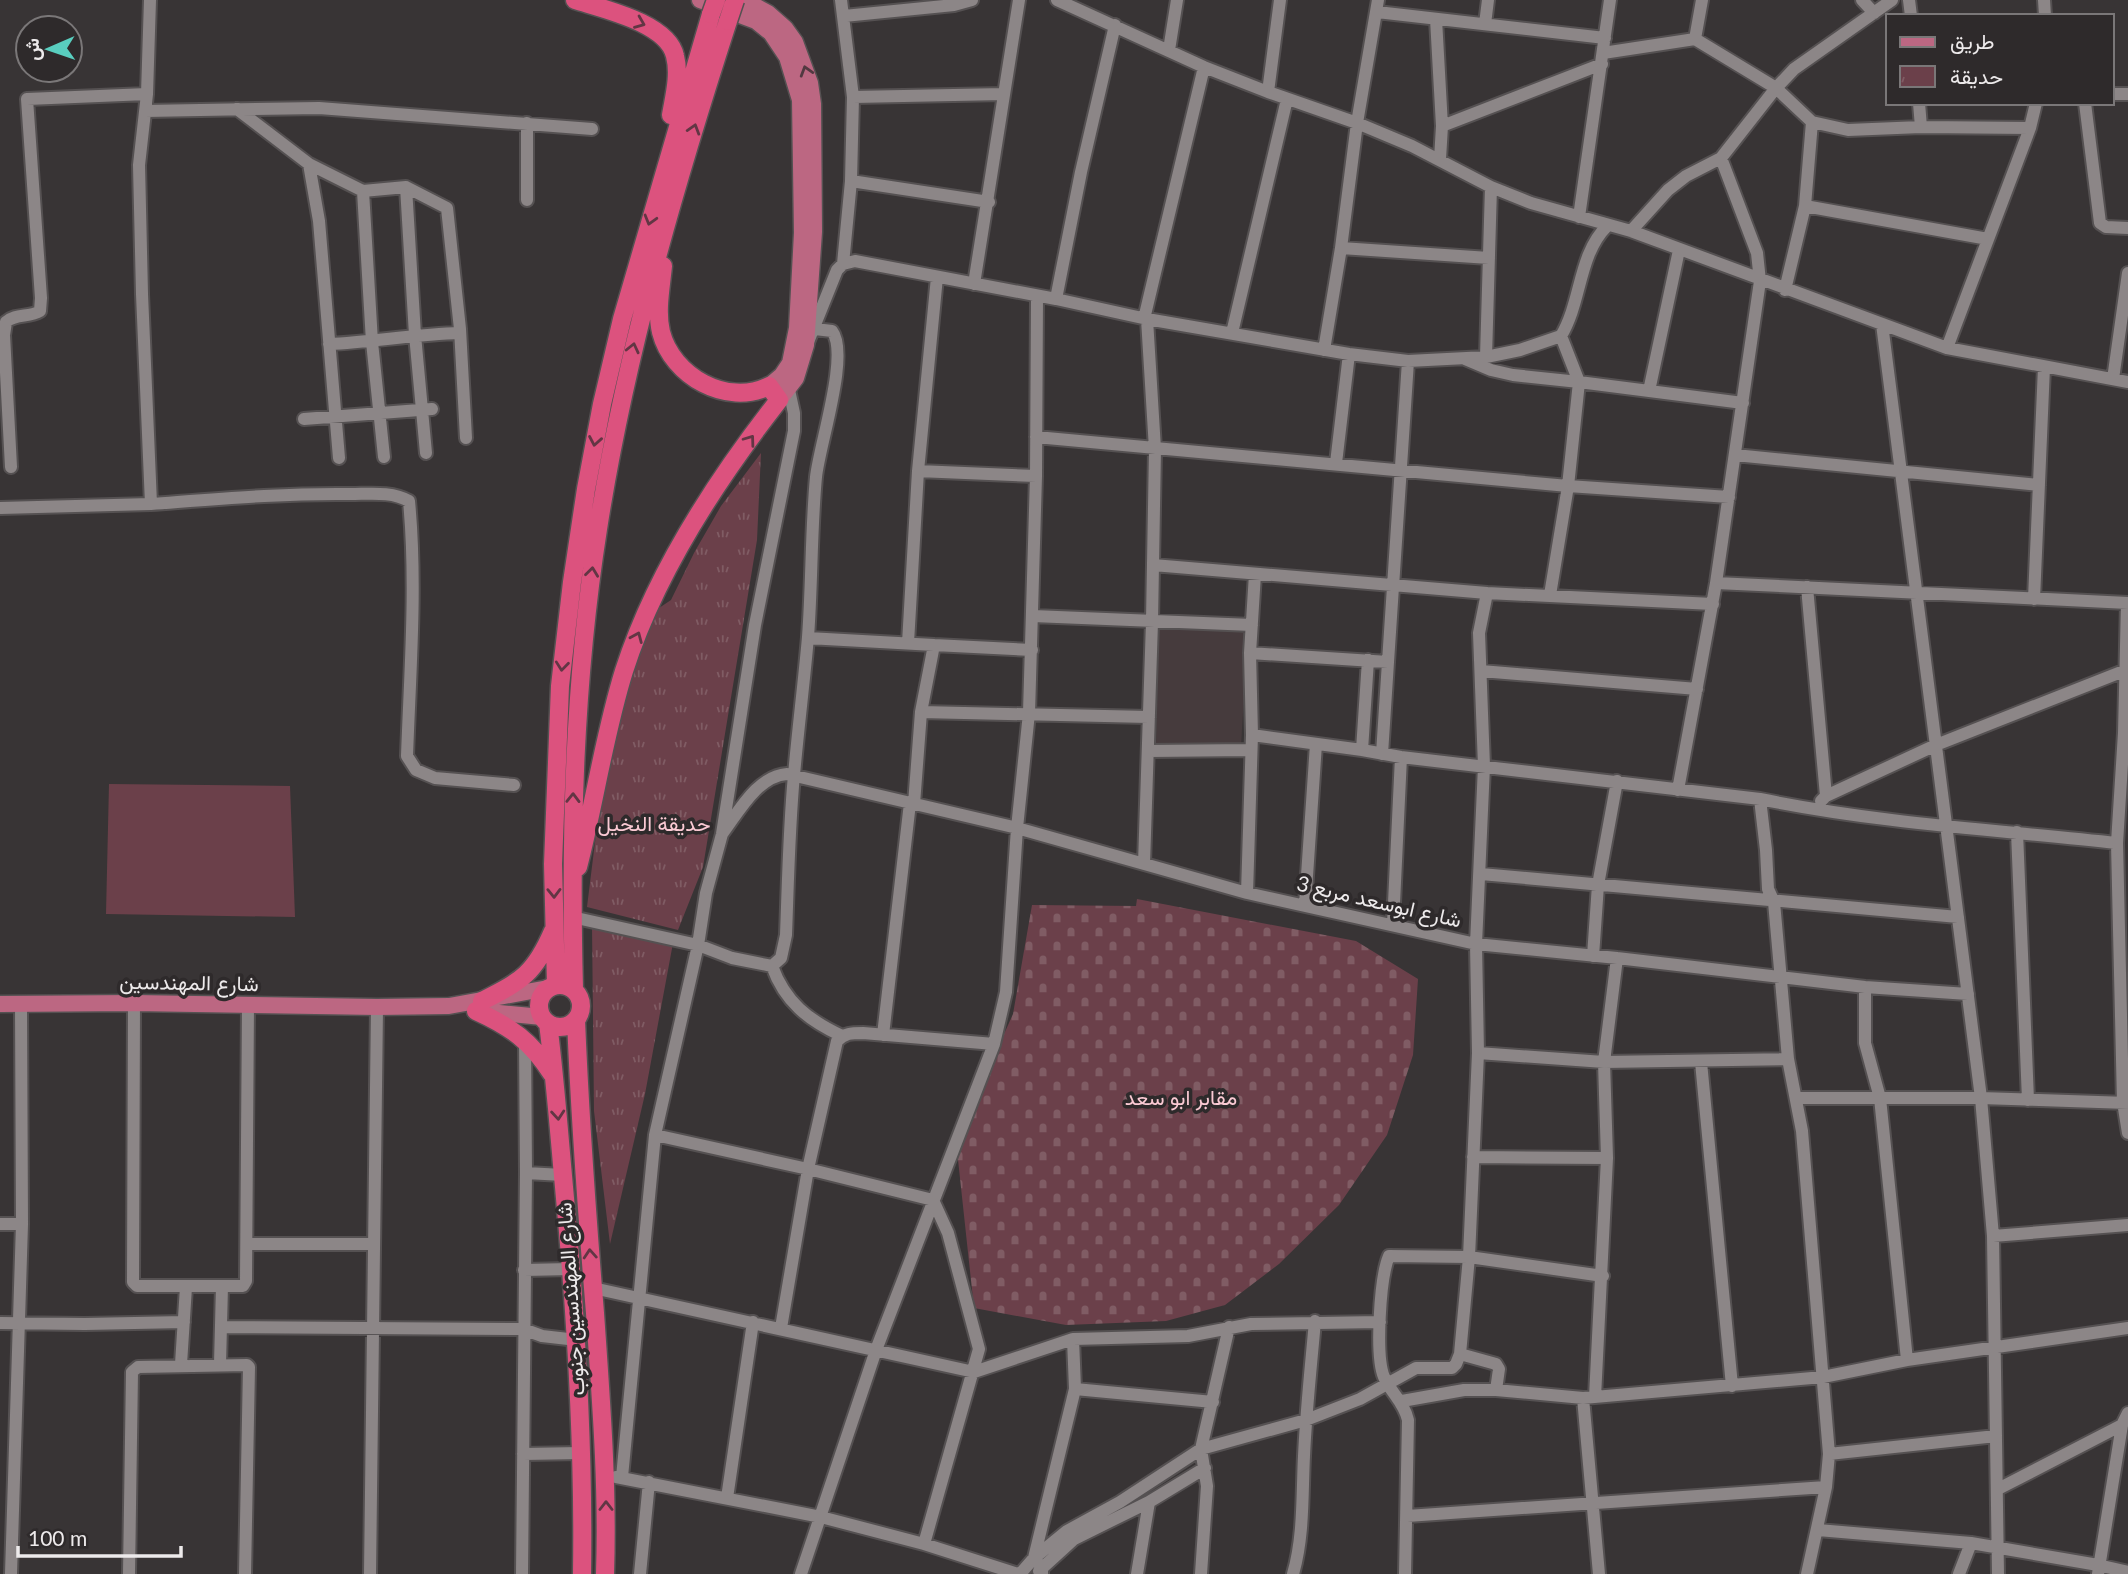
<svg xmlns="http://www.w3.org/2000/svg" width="2128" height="1574" viewBox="0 0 2128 1574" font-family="Lato,Vazirmatn,sans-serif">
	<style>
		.built { fill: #463b3d }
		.green { fill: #6b404a }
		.cemetery { fill: url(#cemetery-stones) }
		.park { fill: url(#park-tufts) }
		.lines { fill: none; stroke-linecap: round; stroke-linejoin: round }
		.minor-casing { stroke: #555152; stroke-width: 16 }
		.major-casing { stroke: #555152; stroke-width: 19 }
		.highway-casing { stroke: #555152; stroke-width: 21 }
		.minor { stroke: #8c8687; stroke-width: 12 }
		.major { stroke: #bc6782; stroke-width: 16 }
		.highway { stroke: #dc527e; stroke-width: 18 }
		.highway-bridge-casing { stroke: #555152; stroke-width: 21; stroke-linecap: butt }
		.highway-bridge { stroke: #dc527e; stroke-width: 18 }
		.oneway { stroke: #623644 }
		.oneway2 { stroke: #523941 }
		.labels { text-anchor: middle; stroke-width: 7; stroke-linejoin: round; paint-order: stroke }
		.park-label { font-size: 21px; fill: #fbcad4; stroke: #2e2a2b }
		.street-label { font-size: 21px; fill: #edeaeb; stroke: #2e2a2b }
	</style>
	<defs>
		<pattern id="cemetery-stones" width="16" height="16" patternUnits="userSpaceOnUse" patternTransform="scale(1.75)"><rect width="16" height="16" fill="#6b404a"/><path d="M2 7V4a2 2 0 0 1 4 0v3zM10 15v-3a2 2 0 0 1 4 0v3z" fill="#805c64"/></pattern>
		<pattern id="park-tufts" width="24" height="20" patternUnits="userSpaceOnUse" patternTransform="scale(1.75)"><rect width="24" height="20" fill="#6b404a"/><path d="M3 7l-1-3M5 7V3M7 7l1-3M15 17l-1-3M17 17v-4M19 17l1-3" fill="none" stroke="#805c64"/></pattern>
	</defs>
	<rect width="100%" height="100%" fill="#383435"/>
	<path class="built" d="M 1159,628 L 1248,629 L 1241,746 L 1156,743 Z"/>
	<path class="green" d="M 109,784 L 290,786 L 295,917 L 106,914 Z"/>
	<path class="cemetery" d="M 1137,899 L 1356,941 L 1418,979 L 1413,1055 L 1387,1135 L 1339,1205 L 1279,1264 L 1225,1305 L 1166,1321 L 1066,1325 L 974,1308 L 956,1141 L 1013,1014 L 1032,905 L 1136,906 Z"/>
	<path class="park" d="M 761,453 L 757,540 L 703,867 L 678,930 L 587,907 L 599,810 L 628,679 L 653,612 L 671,600 L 694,553 L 721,506 Z
		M 592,925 L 673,943 L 645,1094 L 610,1244 L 594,1111 Z"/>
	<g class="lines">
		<g class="minor-casing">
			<path id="minor" d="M 841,0 L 853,97 L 851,181 L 843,264
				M 1057,0 L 1204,67 L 1268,92 L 1357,123 L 1412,146 L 1491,187 L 1531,203 L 1631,231 L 1947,348 L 2128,382
				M 1862,0 L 1874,13
				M 1909,0 L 1911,16
				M 2044,0 L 2045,16
				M 1377,12 L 1605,38
				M 844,16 L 954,5 L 972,0
				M 1436,19 L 1442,126 L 1440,159
				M 1485,24 L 1488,0
				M 1695,39 L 1702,0
				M 1169,50 L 1177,0
				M 1603,53 L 1695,39 L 1776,88 L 1812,122 L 1848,130 L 1921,127 L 2030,128
				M 1268,92 L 1280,0
				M 2112,94 L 2128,94
				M 853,97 L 1004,94
				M 1919,103 L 1921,127
				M 2085,103 L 2100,223 L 2106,227 L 2128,228
				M 237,109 L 309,164 L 319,221 L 339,458
				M 145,111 L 319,108 L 592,129
				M 1442,126 L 1602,64
				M 309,164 L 363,191 L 372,342 L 384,457
				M 851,181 L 989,202
				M 406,187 L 447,208 L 460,329 L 466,438
				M 363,191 L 406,187 L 415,335 L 426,453
				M 527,200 L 527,123
				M 1805,206 L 1988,239
				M 1579,217 L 1610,0
				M 1631,231 L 1668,190 L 1686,176 L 1721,158 L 1776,88 L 1794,69 L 1892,0
				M 1341,248 L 1489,258
				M 974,284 L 1019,0
				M 1785,290 L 1805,206 L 1812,122
				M 1056,299 L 1081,172 L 1115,25
				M 1144,319 L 1204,67
				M 1882,324 L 1981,1098 L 1993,1236 L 1998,1574
				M 1232,333 L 1287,99
				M 1561,336 L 1579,382 L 1743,403
				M 808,342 L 837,270 L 843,264 L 855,261 L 1056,299 L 1147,319 L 1349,354 L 1408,361 L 1486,357 L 1520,350 L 1561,336 C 1582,301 1578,255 1607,226
				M 329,344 C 373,342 416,334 460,333
				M 1947,348 L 2030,128 L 2036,103
				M 1324,350 L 1341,248 L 1357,123 L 1378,0
				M 1486,357 L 1491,187
				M 1465,359 L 1491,370 L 1513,375 L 1579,382 L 1568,486 L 1550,595
				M 2113,379 L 2128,273
				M 1649,391 L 1679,250
				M 304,419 L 432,409
				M 1036,437 L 1568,486 L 1729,497
				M 1735,455 L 2039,485
				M 1336,463 L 1349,354
				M 11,467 L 4,335 L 6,322 C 16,313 29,318 40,311 L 41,298 L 27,99 L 147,94
				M 918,471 L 1036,476
				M 151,504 C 218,499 284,493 351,494 C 369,494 392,491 409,501 C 417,585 410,671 407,756 L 416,770 L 435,778 L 514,785
				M 0,508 L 151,504 L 142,294 L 139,165 L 147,94 L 150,0
				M 1153,565 L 1487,593 L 1479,633 L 1484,766 L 1476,944 L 1478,1053 L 1469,1257 L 1460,1354 L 1496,1364 L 1499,1369 L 1496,1390
				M 1716,583 L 2128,603
				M 1807,587 L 1826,796 L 1821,801
				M 1487,593 L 1713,604
				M 2034,599 L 2044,367
				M 2127,603 L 2124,733 L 2117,843 L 2123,1102 L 2128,1133
				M 1033,616 L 1252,625
				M 808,638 L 934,645 L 921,712 L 914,804
				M 908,643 L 918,471 L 937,277
				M 934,645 L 1032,650
				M 1250,653 L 1388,662 L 1408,361
				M 1368,660 L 1362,750 L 1401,757 L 1760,799 C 1877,823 1997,830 2117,843
				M 1481,671 L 1697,689
				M 921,712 L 1149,717
				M 1252,735 L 1362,750
				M 1148,751 L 1251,750
				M 1382,754 L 1388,662
				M 1678,790 L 1716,583 L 1760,281 L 1757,253 L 1721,158
				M 1826,796 L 1936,745 L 2126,670
				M 1760,799 L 1766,850 L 1768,889 L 1774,902 L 1788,1059 L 1802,1131 L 1829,1454 L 1826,1487 L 1807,1574
				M 2017,832 L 2028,1100
				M 722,834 C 738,813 757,776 787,774 L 1017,828 L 1247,893 L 1476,944 L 1617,958 L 1865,987 L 1968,994
				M 1144,864 L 1152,622 L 1155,449 L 1147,319
				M 1481,874 L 1958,917
				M 1247,893 L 1252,735 L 1250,653 L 1255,574
				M 1305,905 L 1316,744
				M 572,917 L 698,945 L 732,958 L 772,966 L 781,958 L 786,935 C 788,882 789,828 794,775 C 798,729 804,683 808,637 C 812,584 811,530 816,477 C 819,446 850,354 832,331 L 815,329
				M 1393,924 L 1401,757
				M 1593,956 L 1598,885 L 1617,781
				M 772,966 C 785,1002 808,1020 842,1036
				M 1865,987 L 1865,1043 L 1880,1098 L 1907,1360
				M 134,1003 L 133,1282 L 137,1286 L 243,1286 L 246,1281 L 248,1004
				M 883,1035 L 910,803
				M 525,1039 L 526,1173
				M 1478,1053 L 1604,1062 L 1788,1059
				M 1701,1062 L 1732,1386
				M 1796,1098 L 1981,1098 L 2128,1103
				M 655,1135 L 808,1169 L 933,1200 L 948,1233 L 979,1349 L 924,1544
				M 1473,1157 L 1607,1158
				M 0,1224 L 22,1224
				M 1993,1236 L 2128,1225
				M 248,1244 L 374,1244
				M 524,1270 L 571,1269
				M 593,1288 L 974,1372 L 1073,1339 L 1188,1336 L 1251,1324 L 1380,1322
				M 0,1323 L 85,1324 L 184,1322
				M 222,1327 L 523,1329 L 542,1336 L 577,1340
				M 781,1328 L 808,1169 L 837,1041 C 845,1033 851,1033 863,1033 L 994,1044
				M 181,1364 L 186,1287
				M 220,1364 L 222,1286
				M 1075,1389 L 1213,1402
				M 1595,1397 L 1607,1158 L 1604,1062 L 1617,958
				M 1583,1398 L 1599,1574
				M 1402,1401 L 1464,1390 L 1496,1390 L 1583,1398 L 1823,1377 L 1907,1360 L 2128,1328
				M 523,1454 L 581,1453
				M 1829,1454 L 1996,1436
				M 616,1477 L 821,1517 L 924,1544 L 1018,1574
				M 622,1477 L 655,1135 L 698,945 L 706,893 L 722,834 L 755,625 L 794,431 L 794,413 L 789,390
				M 1998,1489 L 2122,1425 L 2128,1413
				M 727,1498 L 753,1322
				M 1407,1516 L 1826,1487
				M 1818,1530 L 1971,1543
				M 1039,1571 L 1074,1539 L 1149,1502 L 1205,1468
				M 11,1574 L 22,1224 L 21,1004
				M 129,1574 L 132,1372 L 138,1367 L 247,1365 L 249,1367 L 245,1574
				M 370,1574 L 377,1007
				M 522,1574 L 526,1173 L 563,1175
				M 640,1574 L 649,1482
				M 801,1574 L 876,1350 L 994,1044 L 1006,992 L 1017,828 L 1029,713 L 1036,476 L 1037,297
				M 1020,1574 L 1034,1558 L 1067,1531 L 1120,1502 L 1201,1449 L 1306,1420 L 1360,1399 L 1416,1368 L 1452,1368 L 1456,1364 L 1460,1354
				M 1042,1574 L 1042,1568 L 1034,1558 L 1075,1389 L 1073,1339
				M 1137,1574 L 1149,1502
				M 1201,1574 L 1207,1486 L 1201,1449 L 1229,1327
				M 1293,1574 C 1304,1536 1302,1495 1304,1456 C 1306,1411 1311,1366 1315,1321
				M 1405,1574 L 1408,1420 C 1404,1402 1391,1393 1384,1377 C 1375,1356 1380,1277 1389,1256 L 1469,1257 L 1603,1276
				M 1959,1574 L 1971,1543 L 2098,1565 L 2128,1572
				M 2098,1574 L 2122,1425"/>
		</g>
		<g class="major-casing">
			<path id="major" d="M 700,0 L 756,21 L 771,33 L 787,57 L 800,100 L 802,233 L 797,328 L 790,363 L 782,375 L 769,386
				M 744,0 L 768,13 L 785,28 L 795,42 L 810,83 L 813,104 L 814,232 L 806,345 L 796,378 L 779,400
				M 0,1004 L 134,1003 L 377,1007 L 449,1006 L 548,988
				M 479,1011 L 542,1017"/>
		</g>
		<g class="highway-casing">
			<path id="highway" d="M 575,0 C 603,9 668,23 675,56 C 680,75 674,97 671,115
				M 578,867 C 595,802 604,735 624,671 C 655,574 717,479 779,400 L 769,386 C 727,407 672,376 661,332 C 656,311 661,287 663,266
				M539 1006a21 21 0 1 1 42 0a21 21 0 1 1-42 0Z
				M 556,985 L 553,864 L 560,686 L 572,582 L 586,489 L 602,404 L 622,319 L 711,14
				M 574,989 C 570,835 574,681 598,529 C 625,356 674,188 728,21
				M 482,1001 C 522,981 535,973 553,931
				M 476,1011 C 511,1027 531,1041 552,1074
				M 576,1020 C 580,1118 587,1215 595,1313 C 601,1400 608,1487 605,1574
				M 548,1023 C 555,1078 559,1132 564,1187 C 576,1316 584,1445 582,1574"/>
		</g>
		<use href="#minor" class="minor"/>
		<use href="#major" class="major"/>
		<use href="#highway" class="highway"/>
		<g class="highway-bridge-casing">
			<path id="highway-bridge" d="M 711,14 L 716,0
				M 728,21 L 735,0"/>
		</g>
		<use href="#highway-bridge" class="highway-bridge"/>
	</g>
	<defs><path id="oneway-chevron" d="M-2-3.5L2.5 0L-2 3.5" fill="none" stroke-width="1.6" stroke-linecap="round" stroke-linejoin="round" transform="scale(1.75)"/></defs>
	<g class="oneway">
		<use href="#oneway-chevron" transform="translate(640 23) rotate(22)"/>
		<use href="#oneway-chevron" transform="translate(694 129) rotate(-73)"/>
		<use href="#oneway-chevron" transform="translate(650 220) rotate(106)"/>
		<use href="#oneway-chevron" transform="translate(633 348) rotate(-77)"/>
		<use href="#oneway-chevron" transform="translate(750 440) rotate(-54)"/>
		<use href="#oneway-chevron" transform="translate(595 441) rotate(100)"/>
		<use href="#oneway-chevron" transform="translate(592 572) rotate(-83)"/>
		<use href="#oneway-chevron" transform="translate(637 637) rotate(-67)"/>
		<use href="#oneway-chevron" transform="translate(562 666) rotate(96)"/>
		<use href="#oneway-chevron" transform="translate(573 798) rotate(-89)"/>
		<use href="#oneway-chevron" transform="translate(554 893) rotate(89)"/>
		<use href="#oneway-chevron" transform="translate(558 1115) rotate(85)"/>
		<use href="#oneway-chevron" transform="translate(590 1254) rotate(-94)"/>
		<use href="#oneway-chevron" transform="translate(606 1506) rotate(-90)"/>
	</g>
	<use class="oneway2" href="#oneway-chevron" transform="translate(806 71) rotate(-107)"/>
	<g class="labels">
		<g class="park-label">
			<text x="654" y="831">حديقة النخيل</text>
			<text x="1181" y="1105">مقابر ابو سعد</text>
		</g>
		<g class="street-label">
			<text transform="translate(1379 902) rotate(13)" y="7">شارع ابوسعد مربع 3</text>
			<text transform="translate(189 983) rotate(1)" y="7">شارع المهندسين</text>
			<text transform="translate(571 1299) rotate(-94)" y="7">شارع المهندسين جنوب</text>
		</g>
	</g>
	<rect x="1886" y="14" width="228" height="91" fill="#2e2a2b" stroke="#7a7778" stroke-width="2"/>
	<rect x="1900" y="37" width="35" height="10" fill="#bc6782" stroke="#7a7778" stroke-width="2"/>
	<text x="1950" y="49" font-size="21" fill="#edeaeb">طريق</text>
	<rect x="1900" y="66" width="35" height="21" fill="url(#park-tufts)" stroke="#7a7778" stroke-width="2"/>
	<text x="1950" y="84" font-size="21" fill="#edeaeb">حديقة</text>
	<g transform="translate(49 49) rotate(268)"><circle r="33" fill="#2e2a2b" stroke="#7a7778" stroke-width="2"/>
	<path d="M0-5L12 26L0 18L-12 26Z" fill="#59cebf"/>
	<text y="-10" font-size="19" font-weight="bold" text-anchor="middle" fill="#edeaeb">ش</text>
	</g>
	<path d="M18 1546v10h163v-10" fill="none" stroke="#edeaeb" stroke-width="3.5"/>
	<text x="28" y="1546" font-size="21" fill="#edeaeb" stroke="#2e2a2b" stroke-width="5" paint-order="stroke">100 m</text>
</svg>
